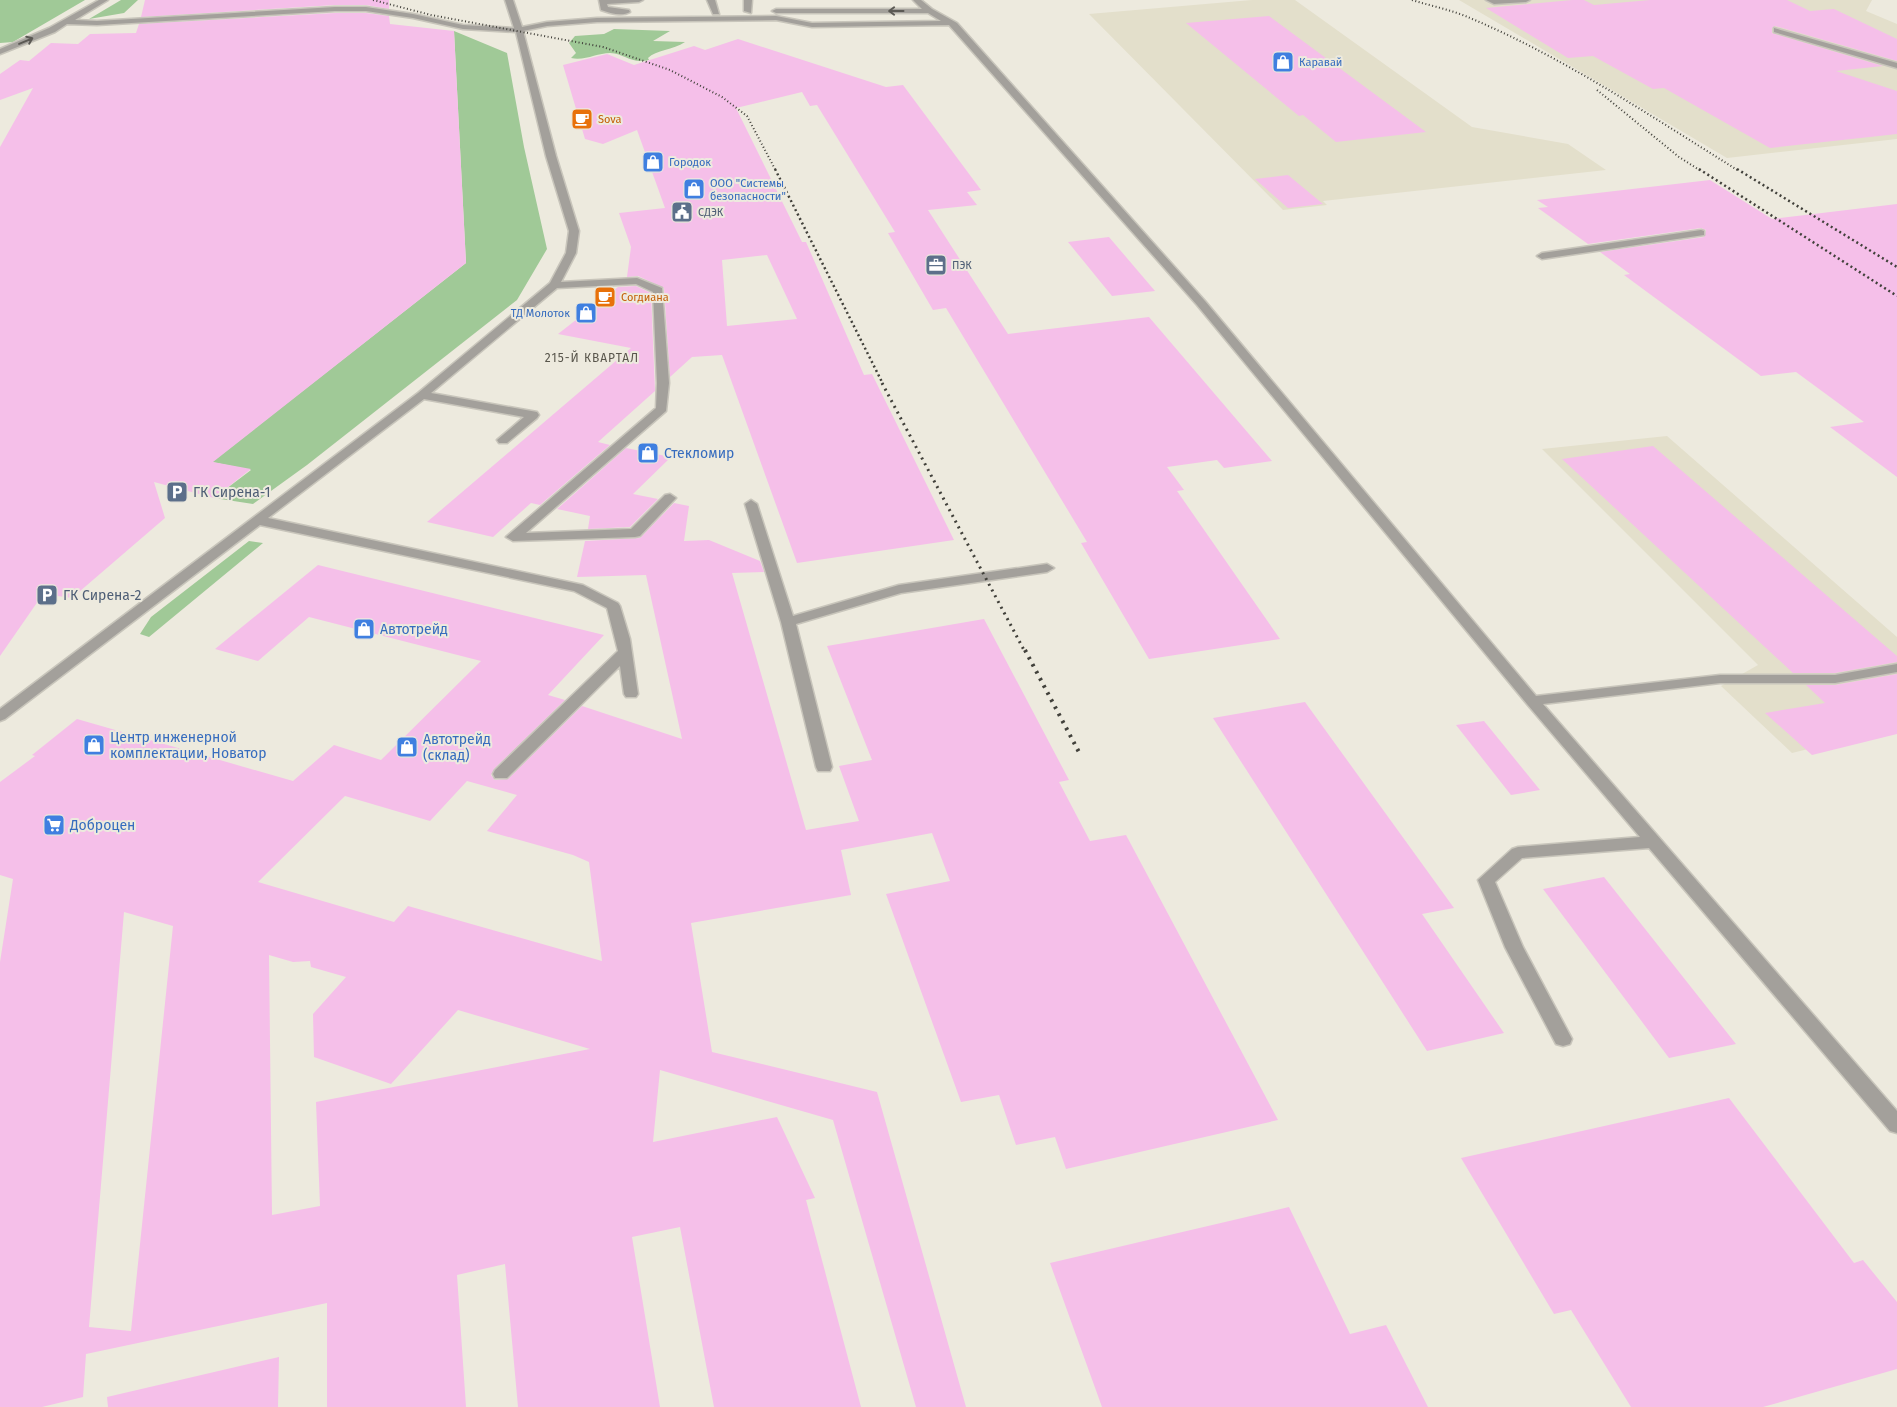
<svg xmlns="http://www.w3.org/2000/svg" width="1897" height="1407" viewBox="0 0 1897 1407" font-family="'Fira Sans',sans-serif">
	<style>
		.built { fill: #e3dfcb }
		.green { fill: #a0c997 }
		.building { fill: #f5bfe9; fill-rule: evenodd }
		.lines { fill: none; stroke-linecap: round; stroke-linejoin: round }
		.minor-casing { stroke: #c8c5bb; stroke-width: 3 }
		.minor { fill: #a3a09b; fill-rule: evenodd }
		.rail-far3 { stroke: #41403a; stroke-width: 2; stroke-dasharray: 1 2.5; stroke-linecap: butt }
		.rail-far2 { stroke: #41403a; stroke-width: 2.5; stroke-dasharray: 2 3; stroke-linecap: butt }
		.rail-far1 { stroke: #41403a; stroke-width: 3; stroke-dasharray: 2 4.5; stroke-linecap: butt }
		.rail { stroke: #41403a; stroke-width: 4; stroke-dasharray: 2.5 5.5; stroke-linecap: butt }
		.oneway { stroke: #5b5954 }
		.labels { text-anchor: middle; stroke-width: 4; stroke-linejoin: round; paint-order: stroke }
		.far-shop-label { font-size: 11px; fill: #366cbe; stroke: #edeade; text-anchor: start }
		.far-food-label { font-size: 11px; fill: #c56008; stroke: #edeade; text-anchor: start }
		.far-service-label { font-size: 11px; fill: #4e5e75; stroke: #edeade; text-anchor: start }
		.far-neighbourhood-label { font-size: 12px; letter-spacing: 1px; fill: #58554b; stroke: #edeade }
		.shop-label { font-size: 14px; fill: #366cbe; stroke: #edeade; text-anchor: start }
		.service-label { font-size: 14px; fill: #4e5e75; stroke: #edeade; text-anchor: start }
	</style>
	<rect width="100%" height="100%" fill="#edeade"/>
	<path class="built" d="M 1252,0 L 1295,0 L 1472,127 L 1568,144 L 1606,170 L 1323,201 L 1327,205 L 1283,210 L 1089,14 Z
		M 1459,0 L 1872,0 L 1866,11 L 1897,24 L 1897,139 L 1727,158 Z
		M 1667,436 L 1897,637 L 1897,727 L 1792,753 L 1721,686 L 1758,665 L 1542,449 Z"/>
	<path class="green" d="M 0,0 L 85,0 L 13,42 L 0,43 Z
		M 121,0 L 138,0 L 124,13 L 89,19 Z
		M 614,29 L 670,31 L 653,41 L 685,42 C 673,50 656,50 648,58 L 649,60 C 630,64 626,54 610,53 C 597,53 585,61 571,58 L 576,53 L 569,43 L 575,36 L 604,34 Z
		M 454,31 L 507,53 L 524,147 L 547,249 L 517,300 L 307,465 L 253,504 L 214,498 L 251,470 L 212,462 L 466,263 Z
		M 249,541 L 263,543 L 149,637 L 140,634 L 151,617 Z"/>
	<path class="building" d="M 145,0 L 389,0 L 389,9 L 366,5 L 335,5 L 141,17 Z
		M 1572,0 L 1584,0 L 1594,5 L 1650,0 L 1787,0 L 1810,11 L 1834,9 L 1897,39 L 1897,61 L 1775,26 L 1772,28 L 1772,33 L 1883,66 L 1836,71 L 1897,91 L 1897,134 L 1770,148 L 1664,88 L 1653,89 L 1593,56 L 1568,58 L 1486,8 Z
		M 335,13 L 366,13 L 389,16 L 390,24 L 454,31 L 466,263 L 213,462 L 251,469 L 214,498 L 154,482 L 165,518 L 72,598 L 43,594 L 0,656 L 0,147 L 33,88 L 0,100 L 0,74 L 20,60 L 29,61 L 51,43 L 78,44 L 90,34 L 136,33 L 139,24 Z
		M 1269,16 L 1426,132 L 1336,142 L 1303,115 L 1299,116 L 1186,23 Z
		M 738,39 L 886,87 L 903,85 L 981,190 L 967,192 L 977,205 L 928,210 L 1008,334 L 1149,317 L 1272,461 L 1224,468 L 1217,460 L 1167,467 L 1184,490 L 1177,491 L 1280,639 L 1149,659 L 1081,543 L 1087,542 L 946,308 L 933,310 L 888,233 L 895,232 L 817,105 L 810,106 L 802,92 L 736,108 L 802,242 L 806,242 L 864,375 L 872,374 L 954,540 L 797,563 L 722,355 L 692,357 L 670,377 L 664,288 L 638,276 L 627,277 L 631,247 L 619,213 L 665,208 L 637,130 L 603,144 L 585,139 L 563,65 L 607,54 L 634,65 L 694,46 L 705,50 ZM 767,255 L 797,319 L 727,326 L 722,260 Z
		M 1288,175 L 1323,204 L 1288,208 L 1255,179 Z
		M 1710,180 L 1772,219 L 1897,204 L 1897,477 L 1830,427 L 1864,422 L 1796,372 L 1761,376 L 1624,275 L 1630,274 L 1600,252 L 1704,237 L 1706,230 L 1701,228 L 1588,244 L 1538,208 L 1548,207 L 1537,200 Z
		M 1109,237 L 1155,291 L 1112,296 L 1068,242 Z
		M 636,286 L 651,293 L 655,391 L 598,442 L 610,445 L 540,505 L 531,503 L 493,537 L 427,522 L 631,348 L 558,334 L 618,287 Z
		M 1653,446 L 1897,656 L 1897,662 L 1835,673 L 1793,673 L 1562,459 Z
		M 626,448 L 671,457 L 633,494 L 658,499 L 630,527 L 588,529 L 590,516 L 557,509 Z
		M 674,503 L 689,506 L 684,541 L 709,540 L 760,561 L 764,572 L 732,573 L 806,830 L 859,821 L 839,766 L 872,760 L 827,646 L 984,619 L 1069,780 L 1059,782 L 1090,841 L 1126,835 L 1278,1120 L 1066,1169 L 1055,1137 L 1016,1145 L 999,1095 L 961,1102 L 886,894 L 950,881 L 932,833 L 841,850 L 851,895 L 691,923 L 712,1052 L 877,1092 L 966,1407 L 916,1407 L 833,1120 L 660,1070 L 653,1142 L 777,1117 L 815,1198 L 806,1200 L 861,1407 L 714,1407 L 680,1227 L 632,1237 L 660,1407 L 518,1407 L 505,1264 L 457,1275 L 466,1407 L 327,1407 L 327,1303 L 86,1354 L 83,1397 L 42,1407 L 0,1407 L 0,962 L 13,879 L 0,875 L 0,782 L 35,756 L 32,755 L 77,719 L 293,781 L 334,745 L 381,760 L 481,661 L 309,617 L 258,661 L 215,649 L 318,565 L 604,635 L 548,695 L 565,700 L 494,769 L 491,775 L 495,780 L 508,779 L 582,706 L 682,739 L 646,575 L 577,577 L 585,541 L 640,538 ZM 467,781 L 517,795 L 487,831 L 573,855 L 589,862 L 602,961 L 408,906 L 394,922 L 258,882 L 345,796 L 430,821 ZM 124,912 L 173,926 L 131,1331 L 89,1327 ZM 269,955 L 293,962 L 310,961 L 311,967 L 346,977 L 313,1014 L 314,1057 L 391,1084 L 458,1010 L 590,1049 L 316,1102 L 320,1206 L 272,1215 Z
		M 1897,674 L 1897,734 L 1812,755 L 1765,713 L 1825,703 L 1806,685 L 1835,685 Z
		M 1305,702 L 1454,908 L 1422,914 L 1504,1033 L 1427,1051 L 1213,718 Z
		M 1484,721 L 1540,790 L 1511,795 L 1456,725 Z
		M 1604,877 L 1736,1044 L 1669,1058 L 1543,889 Z
		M 1729,1098 L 1854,1263 L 1863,1260 L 1897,1302 L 1897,1369 L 1763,1407 L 1631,1407 L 1571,1310 L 1554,1314 L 1461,1158 Z
		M 1289,1207 L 1350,1334 L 1386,1325 L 1428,1407 L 1102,1407 L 1050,1263 Z
		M 279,1357 L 278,1407 L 108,1407 L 107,1397 Z"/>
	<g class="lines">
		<g class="minor-casing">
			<path id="minor" d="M 99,0 L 108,0 L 75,20 L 97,21 L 335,7 L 366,7 L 413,14 L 463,25 L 514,28 L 505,0 L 513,0 L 522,27 L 547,22 L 597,18 L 776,16 L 812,23 L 941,21 L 928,13 L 776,13 L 772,11 L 776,9 L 922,9 L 913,0 L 921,0 L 932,9 L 957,23 L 1205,301 L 1536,696 L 1720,675 L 1835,675 L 1897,664 L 1897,672 L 1835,683 L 1720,683 L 1543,704 L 1897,1111 L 1897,1133 L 1890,1131 L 1649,848 L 1522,858 L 1495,882 L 1523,947 L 1572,1039 L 1570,1044 L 1563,1046 L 1556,1044 L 1505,947 L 1478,880 L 1512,849 L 1518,847 L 1640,837 L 1527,704 L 1197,305 L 949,25 L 812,27 L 776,20 L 597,22 L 547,26 L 523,31 L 556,156 L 579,231 L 576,253 L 561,282 L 637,278 L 662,288 L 669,383 L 666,411 L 526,533 L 631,529 L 665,495 L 670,494 L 676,498 L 640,536 L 635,537 L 513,541 L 506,537 L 656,408 L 657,383 L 653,292 L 636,284 L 557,288 L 431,393 L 537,412 L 539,415 L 537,418 L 507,443 L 499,443 L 497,440 L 524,417 L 424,399 L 268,518 L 583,585 L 618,603 L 620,606 L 630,639 L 638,694 L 636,697 L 626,697 L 624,694 L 620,666 L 507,778 L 495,778 L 493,774 L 495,770 L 618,651 L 607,608 L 574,591 L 260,525 L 5,719 L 0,721 L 0,709 L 418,393 L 550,283 L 566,253 L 569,231 L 546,156 L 516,32 L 463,29 L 413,18 L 366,11 L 335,11 L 97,25 L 67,24 L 55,32 L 0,54 L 0,49 L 49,28 Z
				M 599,0 L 643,0 L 639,2 L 607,4 L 608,7 L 629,10 L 630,12 C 622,17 610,13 601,10 Z
				M 707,0 L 715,0 L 719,14 L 713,14 Z
				M 744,0 L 752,0 L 751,13 L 744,11 Z
				M 1486,0 L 1530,0 L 1526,2 L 1494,4 Z
				M 1774,28 L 1897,63 L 1897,68 L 1774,32 Z
				M 1701,230 L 1704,231 L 1704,235 L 1542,259 L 1537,256 L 1542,253 Z
				M 751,500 L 757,504 L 793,616 L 899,585 L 1047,564 L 1054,568 L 1047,572 L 901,593 L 796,624 L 832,767 L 830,771 L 818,771 L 816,767 L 781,622 L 745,504 Z"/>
		</g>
		<use href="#minor" class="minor"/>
		<path class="rail-far3" d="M 373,0 L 431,15 L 603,47 L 670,70 L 722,97 L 747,116 L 776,171
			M 1412,0 C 1431,6 1452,10 1470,18 C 1565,58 1652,117 1739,171
			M 1597,90 L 1679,157 L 1701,171"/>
		<path class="rail-far2" d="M 775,169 L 883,384
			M 1699,169 L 1897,296
			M 1737,169 L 1897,267"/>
		<path class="rail-far1" d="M 882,383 L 1025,652"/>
		<path class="rail" d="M 1025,650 L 1081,756"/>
	</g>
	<defs><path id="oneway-shaft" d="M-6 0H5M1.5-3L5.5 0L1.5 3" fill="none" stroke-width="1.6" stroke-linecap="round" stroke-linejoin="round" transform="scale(1.25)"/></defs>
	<g class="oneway">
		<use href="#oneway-shaft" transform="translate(896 11) rotate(-180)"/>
		<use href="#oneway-shaft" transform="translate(26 41) rotate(-23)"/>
	</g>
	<defs>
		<g id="shop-square" transform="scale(1.125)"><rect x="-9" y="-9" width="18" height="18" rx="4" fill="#3f7fe0" stroke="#edeade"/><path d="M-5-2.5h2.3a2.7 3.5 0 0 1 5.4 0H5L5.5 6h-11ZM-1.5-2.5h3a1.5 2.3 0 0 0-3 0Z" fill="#fff"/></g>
		<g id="cafe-square" transform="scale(1.125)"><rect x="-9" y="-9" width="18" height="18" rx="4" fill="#e8710a" stroke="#edeade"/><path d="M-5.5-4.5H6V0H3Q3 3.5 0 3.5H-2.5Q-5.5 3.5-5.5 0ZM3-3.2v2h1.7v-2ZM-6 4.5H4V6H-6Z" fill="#fff"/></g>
		<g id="civic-square" transform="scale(1.125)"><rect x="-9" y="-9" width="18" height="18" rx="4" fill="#5c6f8a" stroke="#edeade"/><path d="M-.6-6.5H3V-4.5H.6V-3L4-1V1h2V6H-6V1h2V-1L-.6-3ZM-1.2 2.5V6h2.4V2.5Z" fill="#fff"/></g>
		<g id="office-square" transform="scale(1.125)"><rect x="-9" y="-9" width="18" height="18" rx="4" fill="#5c6f8a" stroke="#edeade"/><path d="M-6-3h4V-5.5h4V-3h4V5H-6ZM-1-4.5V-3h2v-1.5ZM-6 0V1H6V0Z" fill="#fff"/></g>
		<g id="parking-square" transform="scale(1.125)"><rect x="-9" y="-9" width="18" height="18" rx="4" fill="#5c6f8a" stroke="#edeade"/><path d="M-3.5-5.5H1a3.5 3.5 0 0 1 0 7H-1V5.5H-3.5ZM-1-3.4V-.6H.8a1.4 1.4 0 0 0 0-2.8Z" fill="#fff"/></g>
		<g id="supermarket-square" transform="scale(1.125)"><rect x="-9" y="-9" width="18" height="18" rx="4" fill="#3f7fe0" stroke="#edeade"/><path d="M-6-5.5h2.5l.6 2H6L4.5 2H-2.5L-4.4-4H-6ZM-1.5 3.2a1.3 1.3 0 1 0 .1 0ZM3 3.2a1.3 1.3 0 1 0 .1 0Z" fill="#fff"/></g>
	</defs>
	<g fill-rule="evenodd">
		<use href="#shop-square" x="1283" y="62"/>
		<use href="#cafe-square" x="582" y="119"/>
		<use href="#shop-square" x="653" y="162"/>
		<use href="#shop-square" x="694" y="189"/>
		<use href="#civic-square" x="682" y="212"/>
		<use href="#office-square" x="936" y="265"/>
		<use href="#cafe-square" x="605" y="297"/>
		<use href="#shop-square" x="586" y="313"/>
		<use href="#shop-square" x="648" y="453"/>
		<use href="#parking-square" x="177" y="492"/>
		<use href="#parking-square" x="47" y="595"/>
		<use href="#shop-square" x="364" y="629"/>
		<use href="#shop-square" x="94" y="745"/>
		<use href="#shop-square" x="407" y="747"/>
		<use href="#supermarket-square" x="54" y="825"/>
	</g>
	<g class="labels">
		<g class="far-shop-label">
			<text x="1299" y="66">Каравай</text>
			<text x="669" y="166">Городок</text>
			<text x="710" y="187">ООО "Системы<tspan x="710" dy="13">безопасности"</tspan></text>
			<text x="570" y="317" text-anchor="end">ТД Молоток</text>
		</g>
		<g class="far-food-label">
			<text x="598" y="123">Sova</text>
			<text x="621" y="301">Согдиана</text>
		</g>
		<g class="far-service-label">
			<text x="698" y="216">СДЭК</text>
			<text x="952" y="269">ПЭК</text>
		</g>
		<g class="far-neighbourhood-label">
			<text x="592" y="362">215-Й КВАРТАЛ</text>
		</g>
		<g class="shop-label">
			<text x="664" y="458">Стекломир</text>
			<text x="380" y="634">Автотрейд</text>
			<text x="110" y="742">Центр инженерной<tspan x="110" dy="16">комплектации, Новатор</tspan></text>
			<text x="423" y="744">Автотрейд<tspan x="423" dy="16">(склад)</tspan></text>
			<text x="70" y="830">Доброцен</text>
		</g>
		<g class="service-label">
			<text x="193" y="497">ГК Сирена-1</text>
			<text x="63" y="600">ГК Сирена-2</text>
		</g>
	</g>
</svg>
